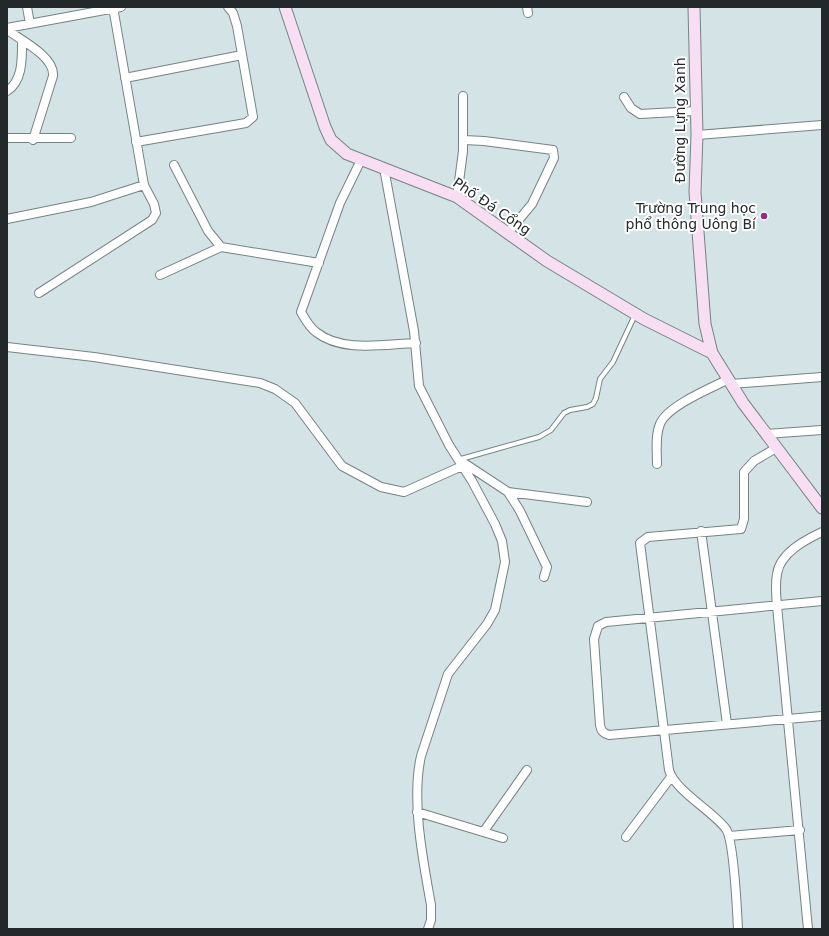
<svg xmlns="http://www.w3.org/2000/svg" width="829" height="936" viewBox="0 0 829 936" font-family="'DejaVu Sans',sans-serif">
	<style>
		.lines { fill: none; stroke-linecap: round; stroke-linejoin: round }
		.lane-casing { stroke: #758384; stroke-width: 6 }
		.street-casing { stroke: #758384; stroke-width: 10 }
		.secondary-casing { stroke: #758384; stroke-width: 13 }
		.lane { stroke: #fff; stroke-width: 4 }
		.street { stroke: #fff; stroke-width: 8 }
		.secondary { stroke: #f8def2; stroke-width: 11 }
		.poi-dot { fill: #982a89; stroke: #fff; stroke-width: 1.5 }
		.labels { text-anchor: middle; stroke-width: 4; stroke-linejoin: round; paint-order: stroke }
		.street-label { font-size: 14px; fill: #23292a; stroke: #fff }
		.poi-label { font-size: 14px; fill: #23292a; stroke: #fff; text-anchor: end }
	</style>
	<rect width="100%" height="100%" fill="#d4e3e5"/>
	<g class="lines">
		<g class="lane-casing">
			<path id="lane" d="M 461,459 L 539,437 L 551,430 L 564,413 L 570,410 L 587,407 L 593,404 L 596,398 L 600,379 L 613,362 L 635,315"/>
		</g>
		<g class="street-casing">
			<path id="street" d="M 27,7 L 30,24
				M 527,7 L 528,13
				M 7,28 L 121,7
				M 7,30 C 21,40 55,57 53,76 L 33,140
				M 125,78 L 242,55
				M 7,91 C 23,81 22,58 22,41
				M 624,97 L 631,108 L 640,114 L 695,111
				M 697,135 L 822,125
				M 7,138 L 71,138
				M 464,140 L 484,141 L 553,150 L 554,158 L 532,204 L 507,234
				M 136,142 L 246,123 L 253,117 L 237,26 L 233,13 L 228,7
				M 361,160 L 340,203 L 301,312 C 305,319 309,327 316,332 C 342,353 385,344 416,343
				M 174,165 L 208,231 L 221,247
				M 384,168 L 414,331 L 419,386 L 449,445 L 472,481 L 495,524 L 502,541 L 505,562 L 495,610 L 487,624 L 448,674 L 421,756 C 411,801 423,860 431,905 L 431,920 L 428,929
				M 457,197 L 463,151 L 463,96
				M 7,219 L 91,202 L 144,185
				M 160,275 L 221,247 L 319,263
				M 39,293 L 152,220 L 156,213 L 154,204 L 144,185 L 113,7
				M 7,347 L 94,357 L 260,383 L 275,389 L 295,403 L 342,466 L 381,487 L 404,492 L 462,466
				M 731,384 L 822,377
				M 766,434 L 822,430
				M 461,461 L 508,492 L 520,511 L 545,563 L 547,567 L 544,577
				M 657,464 C 657,451 655,436 660,424 C 667,406 711,388 729,379
				M 508,492 L 587,502
				M 701,531 L 727,724
				M 822,601 L 606,622 L 598,626 L 594,639 L 600,725 C 601,731 603,733 609,735 L 822,716
				M 417,812 L 503,838
				M 484,831 L 527,770
				M 729,836 L 800,830
				M 626,837 L 671,777
				M 738,929 C 737,910 734,841 726,829 C 713,811 675,791 669,770 L 640,543 L 648,537 L 741,529 L 744,519 L 744,472 L 754,461 L 776,448
				M 808,929 L 777,606 C 776,595 775,584 777,574 C 780,553 805,540 822,532"/>
		</g>
		<g class="secondary-casing">
			<path id="secondary" d="M 285,7 L 325,127 L 331,140 L 347,154 L 457,197 L 547,261 L 644,319 L 712,353
				M 694,7 L 697,135 L 695,192 L 705,324 L 712,353 L 743,403 L 822,508"/>
		</g>
		<use href="#lane" class="lane"/>
		<use href="#street" class="street"/>
		<use href="#secondary" class="secondary"/>
	</g>
	<circle class="poi-dot" cx="764" cy="216" r="4"/>
	<g class="labels">
		<g class="street-label">
			<text transform="translate(680 120) rotate(-90)" y="5">Đường Lựng Xanh</text>
			<text transform="translate(492 206) rotate(34)" y="5">Phố Đá Cổng</text>
		</g>
		<g class="poi-label">
			<text x="756" y="213">Trường Trung học<tspan x="756" dy="16">phổ thông Uông Bí</tspan></text>
		</g>
	</g>
	<rect width="829" height="936" fill="none" stroke="#23292a" stroke-width="16"/>
</svg>
